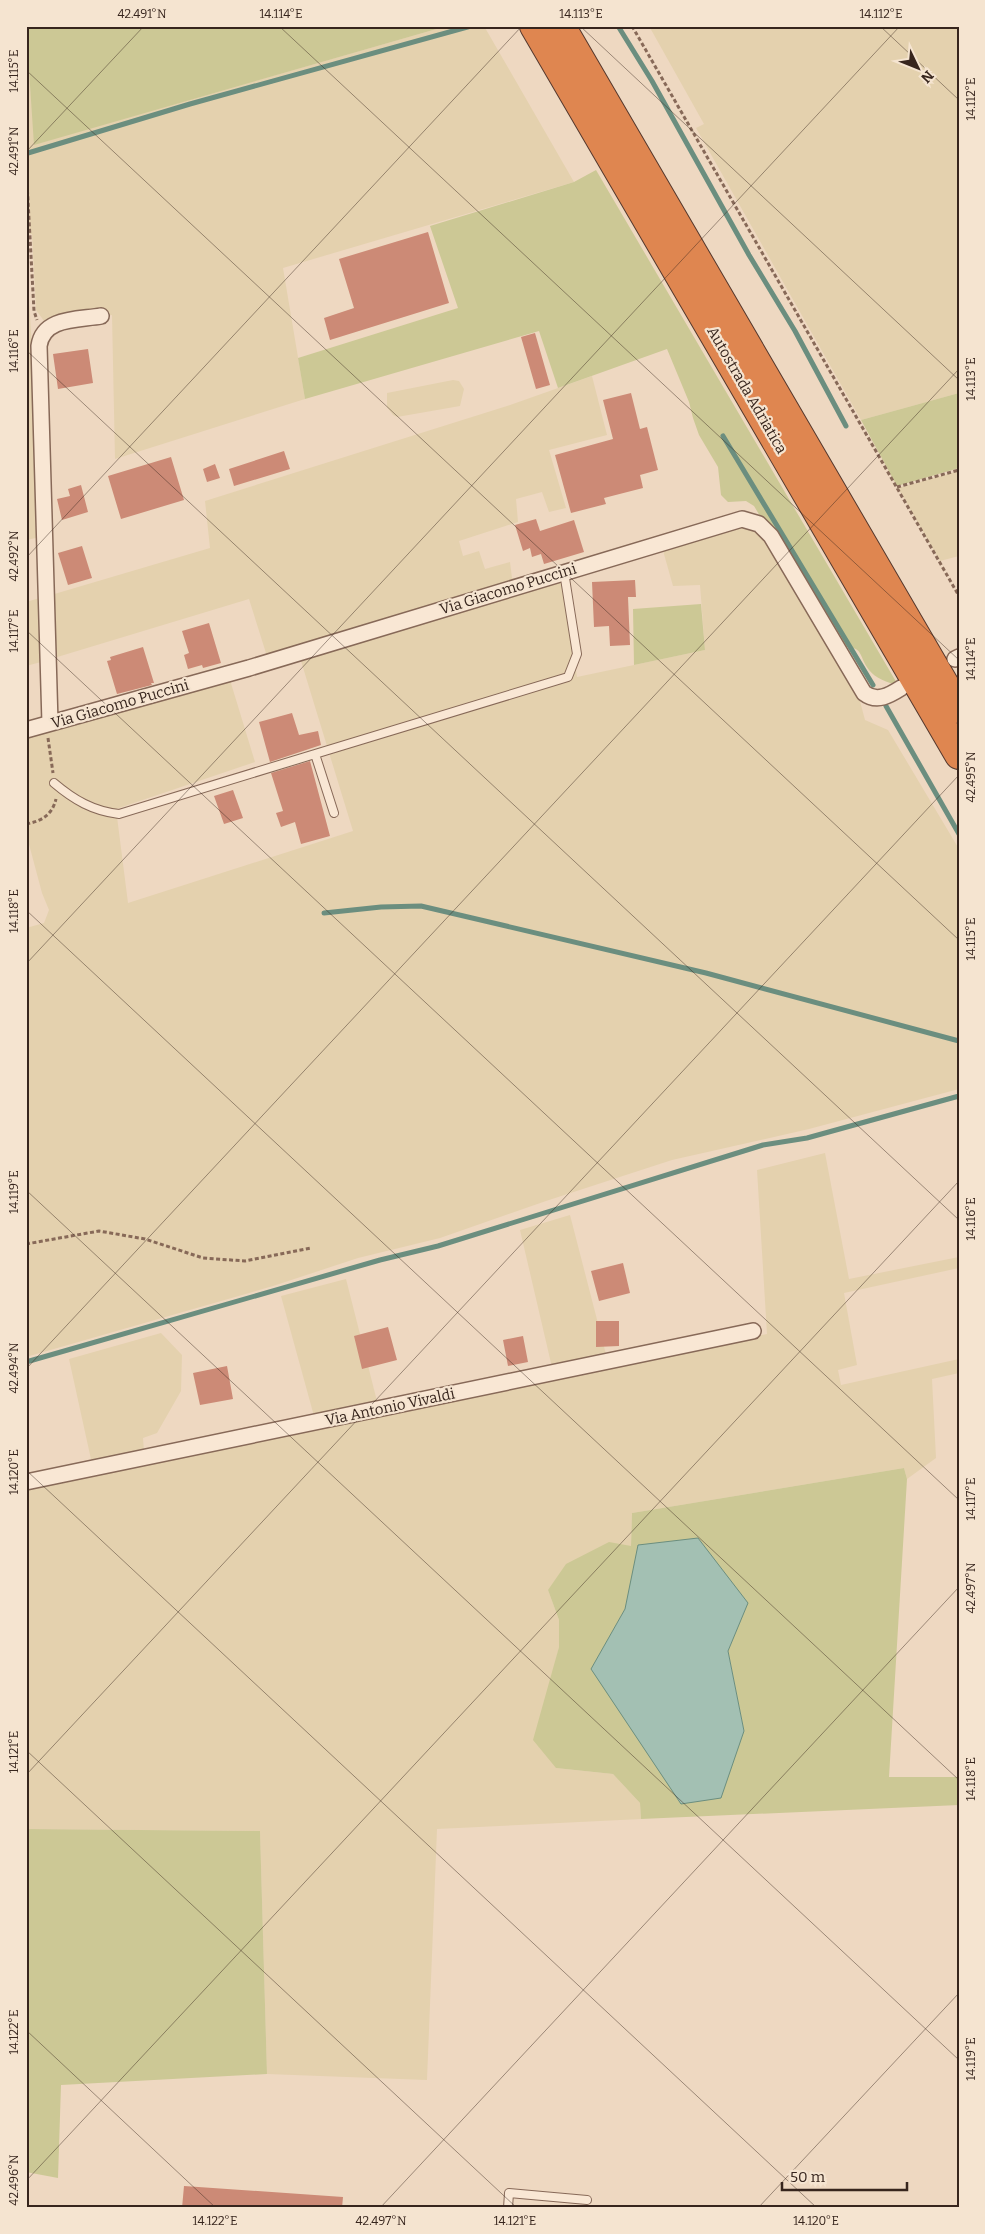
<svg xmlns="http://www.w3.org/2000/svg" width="985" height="2234" viewBox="0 0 985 2234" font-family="Bitter,serif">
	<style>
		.farmland { fill: #e4d1ae }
		.green { fill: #ccc895; fill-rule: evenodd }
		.water { fill: #a3c0b3; stroke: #6b8e7f }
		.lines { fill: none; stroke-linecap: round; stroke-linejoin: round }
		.stream { stroke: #6b8e7f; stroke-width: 5 }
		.building { fill: #cc8a76 }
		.lane-casing { stroke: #876958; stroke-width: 10 }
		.street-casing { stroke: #876958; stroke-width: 18 }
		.highway-casing { stroke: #55382d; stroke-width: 30 }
		.path { stroke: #876958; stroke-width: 3; stroke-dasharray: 4 2.5; stroke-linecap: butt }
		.lane { stroke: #f9e7d4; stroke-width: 8 }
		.street { stroke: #f9e7d4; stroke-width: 15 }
		.highway { stroke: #df8650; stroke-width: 28 }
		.ticks { fill: none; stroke: #37251d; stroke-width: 1; stroke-opacity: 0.45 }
		.labels { text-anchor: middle; stroke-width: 4.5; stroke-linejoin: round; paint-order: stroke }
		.street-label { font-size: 15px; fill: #37251d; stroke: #f5e4d0 }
		.neatline { fill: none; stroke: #37251d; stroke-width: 2 }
		.ticks-label { font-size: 12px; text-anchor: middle; fill: #37251d }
	</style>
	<rect width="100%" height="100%" fill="#eed8c1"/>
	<path class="farmland" d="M 447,26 L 484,26 L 574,182 L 283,268 L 305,399 L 115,459 L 112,315 L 47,325 L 36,310 L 32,234 L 26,234 L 26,34 L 35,144 Z
		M 649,26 L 959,26 L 959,393 L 861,420 L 696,128 L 704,124 Z
		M 26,248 L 33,365 L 36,538 L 26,540 Z
		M 592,376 L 607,435 L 549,450 L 566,508 L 549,512 L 542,492 L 516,499 L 518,522 L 459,541 L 463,556 L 479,551 L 485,569 L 510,562 L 512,578 L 543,585 L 555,578 L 563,586 L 577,677 L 705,650 L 700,585 L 673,586 L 662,547 L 748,523 L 763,531 L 857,690 L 865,720 L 888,730 L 959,849 L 959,1089 L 809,1129 L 672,1160 L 546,1201 L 440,1238 L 358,1258 L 273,1286 L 26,1357 L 26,928 L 44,923 L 49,910 L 42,893 L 26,833 L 26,736 L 230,680 L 255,762 L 116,809 L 128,903 L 353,831 L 301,661 L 271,669 L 249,599 L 54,658 L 51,595 L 210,548 L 205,501 L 507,406 Z
		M 453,380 L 459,381 L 464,389 L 460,406 L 397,417 L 393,415 L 387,407 L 387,393 Z
		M 959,471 L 959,556 L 940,561 L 898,488 Z
		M 40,598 L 41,662 L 26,666 L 26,602 Z
		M 825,1153 L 849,1279 L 959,1257 L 959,1268 L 844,1293 L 857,1365 L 838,1370 L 841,1385 L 959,1359 L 959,1373 L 932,1379 L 936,1458 L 907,1479 L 904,1468 L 632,1513 L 631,1546 L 548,1590 L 559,1620 L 559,1647 L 550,1684 L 556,1768 L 613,1774 L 640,1803 L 641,1819 L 437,1829 L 427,2080 L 267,2074 L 260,1831 L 26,1829 L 26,1486 L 94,1473 L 69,1359 L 161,1333 L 182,1355 L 181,1391 L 157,1433 L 143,1438 L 144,1452 L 317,1427 L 281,1296 L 346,1279 L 380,1413 L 554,1376 L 520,1230 L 570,1215 L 609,1366 L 767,1334 L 757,1170 Z"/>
	<path class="green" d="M 26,26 L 447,26 L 34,145 Z
		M 596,170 L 898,685 C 888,683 875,678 869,670 C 857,654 866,647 838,646 L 754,506 L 746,501 L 728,502 L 721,495 L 718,467 L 699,435 L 693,418 L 689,402 L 667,349 L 558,388 L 539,331 L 305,399 L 298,358 L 458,308 L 430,226 L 574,182 Z
		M 959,393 L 959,468 L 897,486 L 861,420 Z
		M 701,604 L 705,650 L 634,665 L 633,609 Z
		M 904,1468 L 907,1479 L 889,1777 L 959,1777 L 959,1805 L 641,1819 L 640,1803 L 613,1774 L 556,1768 L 533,1740 L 559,1647 L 559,1620 L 548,1590 L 566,1564 L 609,1542 L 631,1546 L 632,1513 ZM 747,1603 L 728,1651 L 744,1731 L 591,1670 L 625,1609 Z
		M 26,1829 L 260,1831 L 267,2074 L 61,2085 L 58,2178 L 26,2172 L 26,1999 L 29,1974 L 26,1946 Z"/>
	<path class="water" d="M 698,1538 L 748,1603 L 728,1651 L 744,1731 L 721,1798 L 681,1804 L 591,1669 L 625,1609 L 638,1545 Z"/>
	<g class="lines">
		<path class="stream" d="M 618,26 L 652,81 L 749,255 L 795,331 L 846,426
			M 28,153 L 190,104 L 471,26
			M 723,436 L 873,685
			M 886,706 L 959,834
			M 324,913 L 381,907 L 421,906 L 706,973 L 959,1041
			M 26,1362 L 380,1260 L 438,1246 L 763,1145 L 807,1138 L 959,1096"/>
	</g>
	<path class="building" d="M 428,232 L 449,303 L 330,340 L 324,318 L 354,308 L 339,259 Z
		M 535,333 L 550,385 L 536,389 L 521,337 Z
		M 88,349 L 93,383 L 58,389 L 53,354 Z
		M 631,393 L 640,429 L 647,427 L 658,470 L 640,475 L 643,488 L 604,498 L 606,504 L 571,513 L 555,455 L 613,439 L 603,400 Z
		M 284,451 L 290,469 L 234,486 L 229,469 Z
		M 171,457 L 184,500 L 121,519 L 108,476 Z
		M 215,464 L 220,478 L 207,482 L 203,469 Z
		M 81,485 L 88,512 L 62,520 L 57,499 L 70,496 L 68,489 Z
		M 536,519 L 540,531 L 574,520 L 584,552 L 544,564 L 541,554 L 532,557 L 530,548 L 523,551 L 515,525 Z
		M 82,546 L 92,578 L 68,585 L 58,553 Z
		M 635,580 L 636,597 L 628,597 L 630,645 L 610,646 L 609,626 L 594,627 L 592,582 Z
		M 209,623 L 221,663 L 203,668 L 202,665 L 188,669 L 184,655 L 189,653 L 182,631 Z
		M 143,647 L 154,683 L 151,683 L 152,685 L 117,694 L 107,661 L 111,660 L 110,657 Z
		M 292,713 L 299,735 L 318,731 L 321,745 L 270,762 L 259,722 Z
		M 310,761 L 330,836 L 301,844 L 295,822 L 281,827 L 276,813 L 283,811 L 271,773 Z
		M 233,790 L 243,818 L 224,824 L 214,796 Z
		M 623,1263 L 630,1293 L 599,1301 L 591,1271 Z
		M 596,1321 L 619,1321 L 619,1346 L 596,1347 Z
		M 388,1327 L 397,1360 L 362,1369 L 354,1336 Z
		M 523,1336 L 528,1362 L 508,1366 L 503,1340 Z
		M 227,1366 L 233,1399 L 200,1405 L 193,1373 Z
		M 184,2186 L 343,2197 L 342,2208 L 182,2208 Z"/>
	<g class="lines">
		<g class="lane-casing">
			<path id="lane" d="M 54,783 C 74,800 93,811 119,814 L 315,754
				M 334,813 L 315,754 L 568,677 L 577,654 L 564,572
				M 508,2208 L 509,2193 L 587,2200"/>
		</g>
		<g class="street-casing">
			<path id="street" d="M 955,659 L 959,657
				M 50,723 L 39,346 C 43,317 78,320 101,316
				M 26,730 L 249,668 L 742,519 L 759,524 L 771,536 L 864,693 C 877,703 890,695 901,688
				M 26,1482 L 753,1331"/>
		</g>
		<g class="highway-casing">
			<path id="highway" d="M 534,26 L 959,755
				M 561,26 L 959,709"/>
		</g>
		<path class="path" d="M 632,26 L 959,596
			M 26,164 L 34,311 L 37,320
			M 897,487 L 959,470
			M 48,738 L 53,773
			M 26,824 C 42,821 52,815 56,799
			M 26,1244 L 99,1231 L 145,1239 L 203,1258 L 245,1261 L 311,1248"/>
		<use href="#lane" class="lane"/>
		<use href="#street" class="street"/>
		<use href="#highway" class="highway"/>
	</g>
	<path class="ticks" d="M 279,26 L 959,660M 580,26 L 959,380M 880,26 L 959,100M 26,70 L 959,940M 26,152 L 144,26M 26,350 L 959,1220M 26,558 L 522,26M 26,630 L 959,1500M 26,910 L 959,1780M 26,964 L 900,26M 26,1190 L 959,2060M 26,1369 L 959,369M 26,1470 L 817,2208M 26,1750 L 517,2208M 26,1775 L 959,775M 26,2030 L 216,2208M 26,2181 L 959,1181M 380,2208 L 959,1587M 758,2208 L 959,1993"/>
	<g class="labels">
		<g class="street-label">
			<text transform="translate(747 390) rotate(60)" y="5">Autostrada Adriatica</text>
			<text transform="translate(508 589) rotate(-17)" y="5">Via Giacomo Puccini</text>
			<text transform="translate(120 704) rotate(-16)" y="5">Via Giacomo Puccini</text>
			<text transform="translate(390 1407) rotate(-12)" y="5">Via Antonio Vivaldi</text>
		</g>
	</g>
	<rect width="985" height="2234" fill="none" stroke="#f5e4d0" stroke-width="55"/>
	<g transform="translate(918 68) rotate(133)" stroke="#f5e4d0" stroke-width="4" paint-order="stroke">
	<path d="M0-4L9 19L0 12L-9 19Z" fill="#37251d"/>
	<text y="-8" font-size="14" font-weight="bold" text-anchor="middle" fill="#37251d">N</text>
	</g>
	<path d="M782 2182v8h125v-8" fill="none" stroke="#37251d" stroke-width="2.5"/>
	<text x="790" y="2182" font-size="15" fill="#37251d" stroke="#f5e4d0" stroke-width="4" paint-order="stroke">50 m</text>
	<rect x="28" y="28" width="930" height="2178" class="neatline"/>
	<g class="ticks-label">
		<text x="142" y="18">42.491°N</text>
		<text x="281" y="18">14.114°E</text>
		<text x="581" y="18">14.113°E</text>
		<text x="881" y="18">14.112°E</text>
		<text transform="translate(14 71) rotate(-90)" y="4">14.115°E</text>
		<text transform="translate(971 99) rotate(-90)" y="4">14.112°E</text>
		<text transform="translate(14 151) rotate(-90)" y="4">42.491°N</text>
		<text transform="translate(14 351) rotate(-90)" y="4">14.116°E</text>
		<text transform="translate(971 379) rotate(-90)" y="4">14.113°E</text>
		<text transform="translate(14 556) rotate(-90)" y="4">42.492°N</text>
		<text transform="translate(14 631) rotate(-90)" y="4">14.117°E</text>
		<text transform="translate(971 659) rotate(-90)" y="4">14.114°E</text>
		<text transform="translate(971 777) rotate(-90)" y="4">42.495°N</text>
		<text transform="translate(14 911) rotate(-90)" y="4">14.118°E</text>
		<text transform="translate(971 939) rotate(-90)" y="4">14.115°E</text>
		<text transform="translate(14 1192) rotate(-90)" y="4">14.119°E</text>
		<text transform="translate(971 1219) rotate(-90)" y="4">14.116°E</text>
		<text transform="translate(14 1368) rotate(-90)" y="4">42.494°N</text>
		<text transform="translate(14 1472) rotate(-90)" y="4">14.120°E</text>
		<text transform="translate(971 1499) rotate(-90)" y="4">14.117°E</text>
		<text transform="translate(971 1588) rotate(-90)" y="4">42.497°N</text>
		<text transform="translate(14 1752) rotate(-90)" y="4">14.121°E</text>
		<text transform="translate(971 1779) rotate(-90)" y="4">14.118°E</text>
		<text transform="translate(14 2032) rotate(-90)" y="4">14.122°E</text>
		<text transform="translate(971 2059) rotate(-90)" y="4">14.119°E</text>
		<text transform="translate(14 2180) rotate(-90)" y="4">42.496°N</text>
		<text x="215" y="2225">14.122°E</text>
		<text x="381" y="2225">42.497°N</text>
		<text x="515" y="2225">14.121°E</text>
		<text x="816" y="2225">14.120°E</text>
	</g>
</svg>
